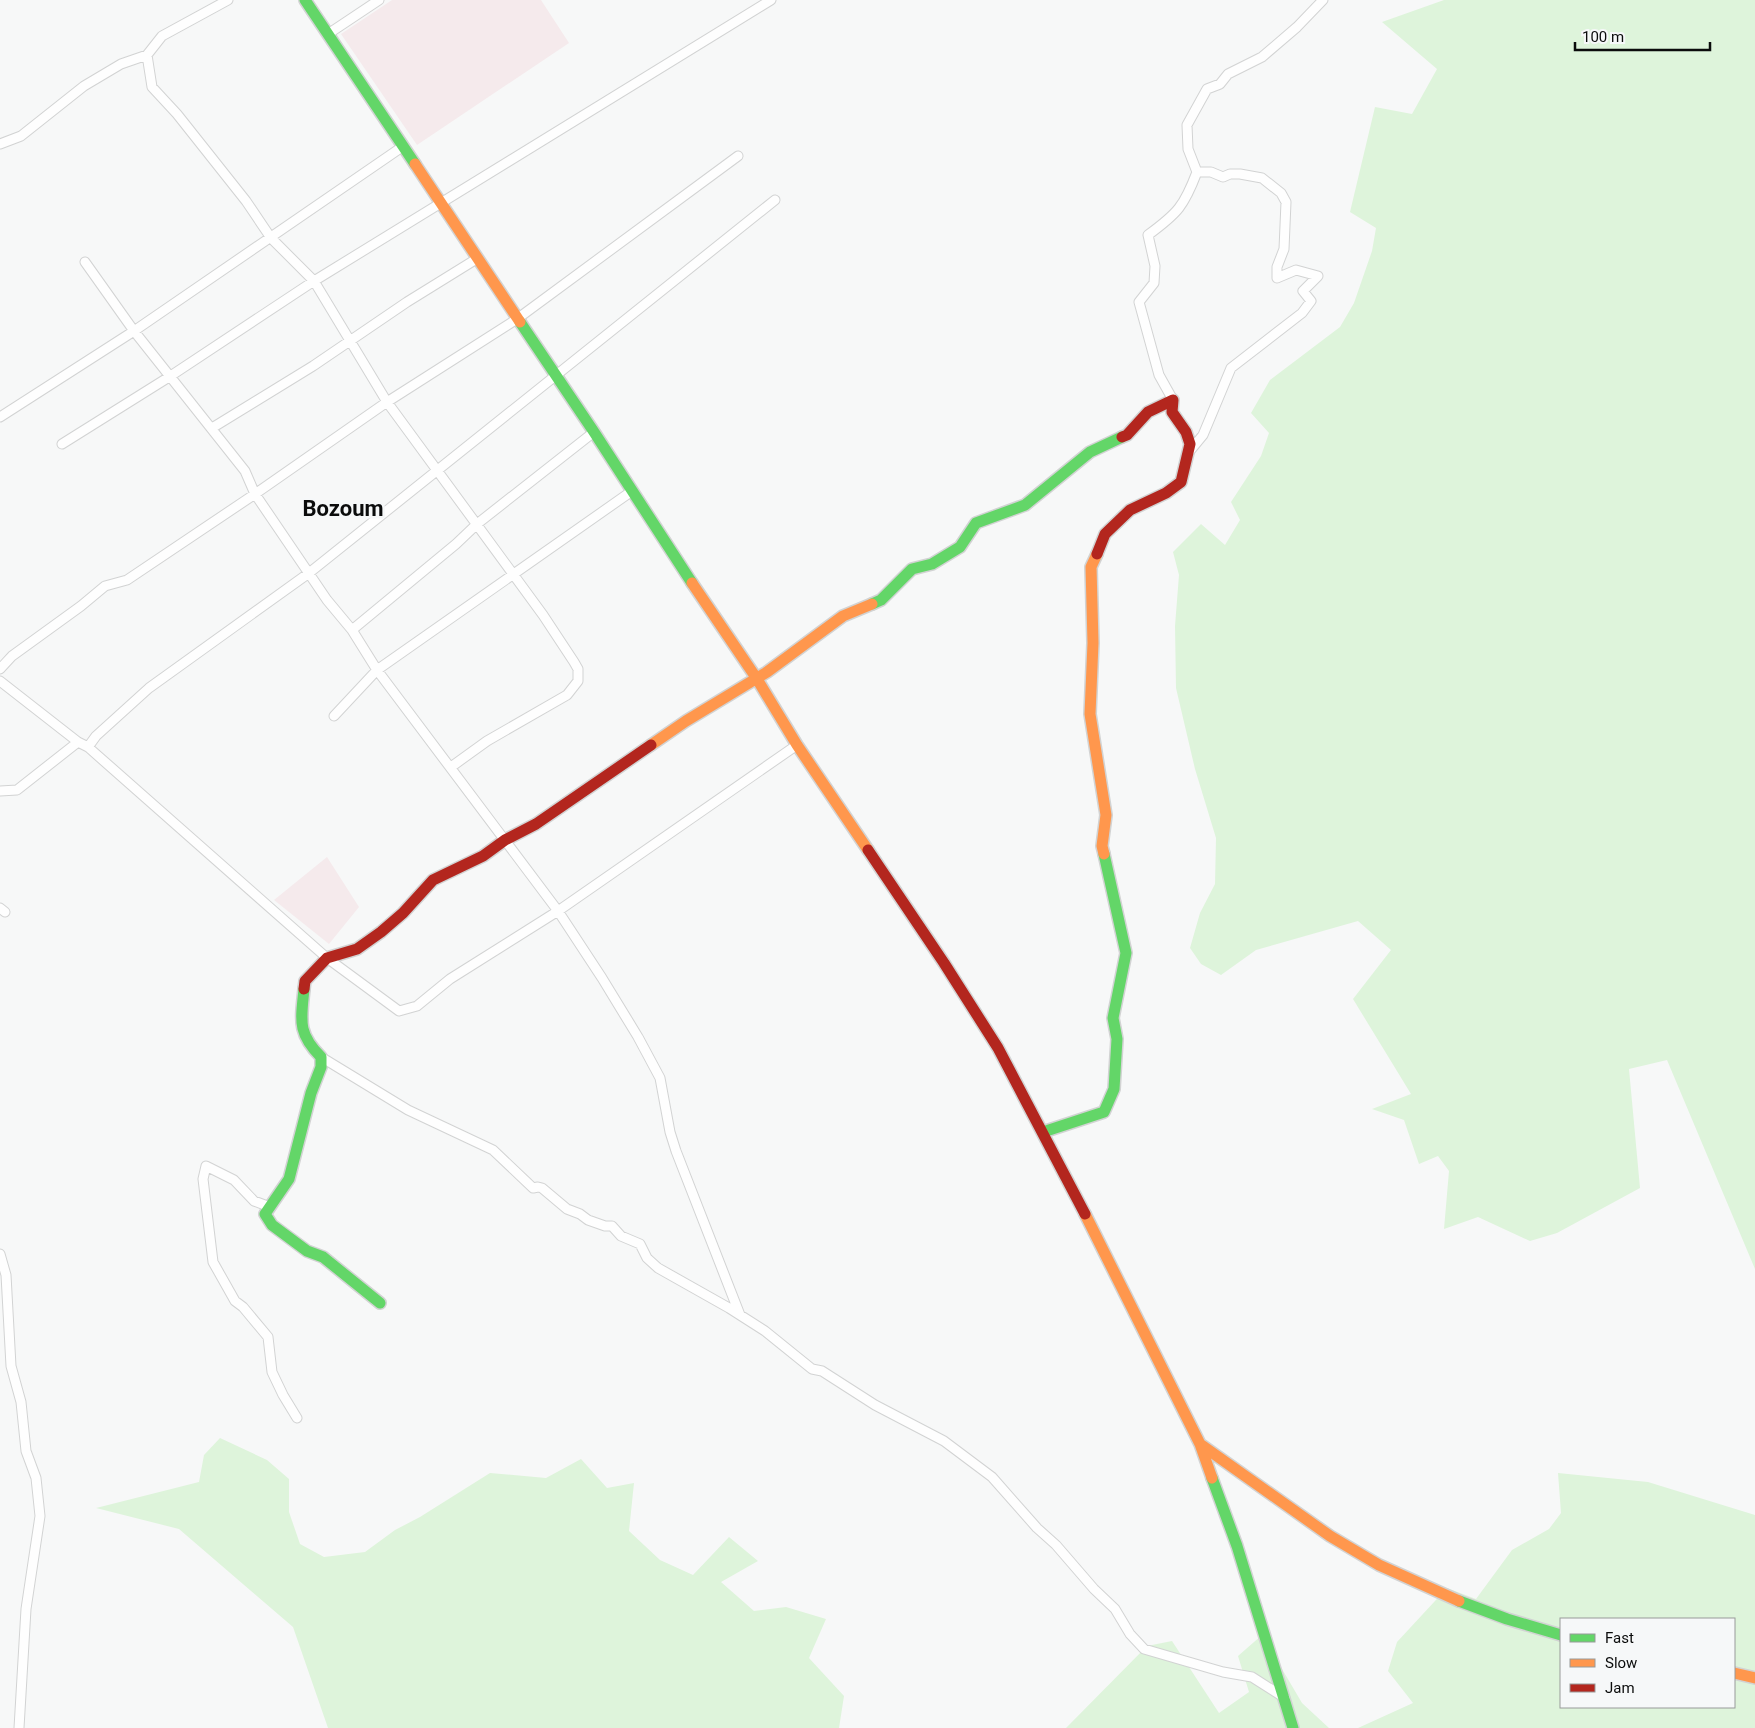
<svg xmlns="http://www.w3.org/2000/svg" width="1755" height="1728" viewBox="0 0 1755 1728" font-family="Roboto,sans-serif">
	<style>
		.education { fill: #f5eaec }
		.green { fill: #def4db; fill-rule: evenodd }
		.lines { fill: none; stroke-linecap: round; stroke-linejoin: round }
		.street-casing { stroke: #d2d3d3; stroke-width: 11 }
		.fast-casing { stroke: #d2d3d3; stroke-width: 14 }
		.slow-casing { stroke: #d2d3d3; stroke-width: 14 }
		.jam-casing { stroke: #d2d3d3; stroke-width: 14 }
		.street { stroke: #fefefe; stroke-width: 9 }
		.fast { stroke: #63d668; stroke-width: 11 }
		.slow { stroke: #ff974d; stroke-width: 11 }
		.jam { stroke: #b3261e; stroke-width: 11 }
		.labels { text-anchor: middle; stroke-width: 5; stroke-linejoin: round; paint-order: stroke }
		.town-label { font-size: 22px; font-weight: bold; fill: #0b0c0c; stroke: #f6f8f9 }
	</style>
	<rect width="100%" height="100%" fill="#f7f8f8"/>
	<path class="education" d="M 392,0 L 541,0 L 569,43 L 417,145 L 341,34 Z
		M 327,857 L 359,907 L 329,944 L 274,900 Z"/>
	<path class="green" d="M 1444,0 L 1755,0 L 1755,1269 L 1667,1060 L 1629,1069 L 1640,1188 L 1557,1233 L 1530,1241 L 1478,1217 L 1444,1229 L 1449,1171 L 1438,1156 L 1419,1164 L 1404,1120 L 1372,1109 L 1411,1094 L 1353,999 L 1391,950 L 1358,921 L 1256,950 L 1221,975 L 1201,964 L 1190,948 L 1200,913 L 1215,884 L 1216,838 L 1195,769 L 1176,688 L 1175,626 L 1179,575 L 1173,552 L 1201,524 L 1225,545 L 1240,520 L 1231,502 L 1261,456 L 1269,433 L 1251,413 L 1270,380 L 1340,327 L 1354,303 L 1372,251 L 1376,228 L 1350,212 L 1375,107 L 1412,114 L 1437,69 L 1382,22 Z
		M 220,1438 L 267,1460 L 289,1479 L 289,1512 L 300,1544 L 324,1557 L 365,1552 L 395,1530 L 420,1517 L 490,1473 L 546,1478 L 581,1459 L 607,1488 L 634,1483 L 629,1531 L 660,1560 L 693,1575 L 729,1537 L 758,1561 L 721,1582 L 754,1611 L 786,1607 L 826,1619 L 809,1658 L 844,1696 L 839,1728 L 328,1728 L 293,1627 L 179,1529 L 96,1508 L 199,1482 L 204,1455 Z
		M 1558,1473 L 1648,1482 L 1755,1515 L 1755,1728 L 1358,1728 L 1413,1703 L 1388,1671 L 1397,1642 L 1447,1588 L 1476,1599 L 1512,1550 L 1549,1529 L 1561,1513 ZM 1561,1619 L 1734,1619 L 1734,1707 L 1561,1707 Z
		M 1262,1635 L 1302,1703 L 1329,1728 L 1066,1728 L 1147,1646 L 1172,1641 L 1219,1713 L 1249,1692 L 1238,1656 Z"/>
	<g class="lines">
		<g class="street-casing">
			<path id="street" d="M 228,0 L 162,36 L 147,55 L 152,87 L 177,114 L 246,201 L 271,238 L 314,281 L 387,402 L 543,615 L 574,662 L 578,669 L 578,681 L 567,695 L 487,741 L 451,767
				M 328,34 L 379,0
				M 0,144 L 21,136 L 84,86 L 121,64 L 147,55
				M 85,262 L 134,331 L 245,471 L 255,494 L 327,600 L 352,630 L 377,670 L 558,911 L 602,978 L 638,1037 L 660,1078 L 670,1132 L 676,1151 L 740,1315
				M 1173,400 L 1159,375 L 1139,302 L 1154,283 L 1155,266 L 1148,235 C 1178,213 1184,206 1197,172 L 1188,149 L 1187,125 L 1207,89 L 1220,84 L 1228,74 L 1262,57 L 1297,27 L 1323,0
				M 0,417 L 134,331 L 402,147
				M 212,428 L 313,366 L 407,302 L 478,258
				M 62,444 L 169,377 L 314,281 L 771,0
				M 1189,452 L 1203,435 L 1231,368 L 1302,313 L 1311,301 L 1303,291 L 1318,276 L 1296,270 L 1277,278 L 1277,267 L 1284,249 L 1286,202 L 1281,193 L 1262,178 L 1240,174 L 1230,174 L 1223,177 L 1211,172 L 1197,172
				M 352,630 L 456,544 L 477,524 L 594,432
				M 0,669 L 12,656 L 81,606 L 105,586 L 127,580 L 255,494 L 387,402 L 517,319 L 738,156
				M 0,681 L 78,742 L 88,747 L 327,958 L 399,1011 L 417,1006 L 450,979 L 558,911 L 797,745
				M 334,716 L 377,670 L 632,491
				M 88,747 L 96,736 L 149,688 L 309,573 L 775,200
				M 0,791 L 17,790 L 78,742
				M 0,908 L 5,912
				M 321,1057 L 408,1110 L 493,1150 L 533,1188 L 538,1187 L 542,1188 L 567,1209 L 580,1214 L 588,1220 L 605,1226 L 612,1226 L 621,1236 L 640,1244 L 647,1258 L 658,1268 L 729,1308 L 765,1331 L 812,1369 L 822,1371 L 875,1405 L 944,1441 L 992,1477 L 1037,1528 L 1056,1545 L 1094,1589 L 1115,1609 L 1130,1634 L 1144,1649 L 1223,1672 L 1252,1677 L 1285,1698
				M 270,1207 L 254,1201 L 234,1180 L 206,1166 L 203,1179 L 213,1262 L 235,1301 L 243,1307 L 268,1337 L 272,1372 L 283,1395 L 297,1418
				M 0,1254 L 6,1275 L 11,1366 L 21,1402 L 26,1451 L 36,1478 L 40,1516 L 26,1609 L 19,1728"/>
		</g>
		<g class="fast-casing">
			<path id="fast" d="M 305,0 L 415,164
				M 520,322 L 594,432 L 692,583
				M 872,604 L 881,600 L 912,569 L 932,564 L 960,547 L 976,523 L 1025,505 L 1090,452 L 1122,437
				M 304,989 C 301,1020 297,1033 321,1057 L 321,1067 L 311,1093 L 289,1179 L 265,1214 L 272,1225 L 307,1251 L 323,1257 L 380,1303
				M 1043,1132 L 1104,1112 L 1114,1089 L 1117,1039 L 1113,1018 L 1126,953 L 1104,854
				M 1212,1478 L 1237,1546 L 1293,1728
				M 1459,1601 L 1507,1619 L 1561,1635"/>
		</g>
		<g class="slow-casing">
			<path id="slow" d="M 415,164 L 520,322
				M 1097,554 L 1091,567 L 1093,643 L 1090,714 L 1106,815 L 1102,846 L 1104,854
				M 692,583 L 757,679 L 797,745 L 868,850
				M 651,745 L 686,721 L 767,672 L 843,616 L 872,604
				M 1085,1214 L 1200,1444 L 1212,1478
				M 1200,1444 L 1330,1536 L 1379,1565 L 1459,1601
				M 1734,1673 L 1755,1678"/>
		</g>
		<g class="jam-casing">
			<path id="jam" d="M 1097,554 L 1105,534 L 1130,510 L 1166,493 L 1181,482 L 1190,444 L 1186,432 L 1172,412 L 1173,400 L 1148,412 L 1127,435 L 1122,437
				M 868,850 L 944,963 L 998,1048 L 1085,1214
				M 304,989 L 305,981 L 327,958 L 357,949 L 381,932 L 403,913 L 433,880 L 483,856 L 505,840 L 536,824 L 651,745"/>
		</g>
		<use href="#street" class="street"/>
		<use href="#fast" class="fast"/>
		<use href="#slow" class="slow"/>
		<use href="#jam" class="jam"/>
	</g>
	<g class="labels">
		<g class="town-label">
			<text x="343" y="516">Bozoum</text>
		</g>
	</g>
	<rect x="1560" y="1618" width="175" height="90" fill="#f6f8f9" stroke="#989a9a"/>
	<rect x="1570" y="1634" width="25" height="8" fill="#63d668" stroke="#989a9a"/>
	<text x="1605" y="1643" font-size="15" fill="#0b0c0c">Fast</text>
	<rect x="1570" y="1659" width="25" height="8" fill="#ff974d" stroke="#989a9a"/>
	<text x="1605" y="1668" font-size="15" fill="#0b0c0c">Slow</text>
	<rect x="1570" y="1684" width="25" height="8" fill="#b3261e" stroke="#989a9a"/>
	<text x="1605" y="1693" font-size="15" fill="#0b0c0c">Jam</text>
	<path d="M1575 42v8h135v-8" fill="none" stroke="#0b0c0c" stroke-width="2.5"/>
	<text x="1582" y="42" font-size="15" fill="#0b0c0c" stroke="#f6f8f9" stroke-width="4" paint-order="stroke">100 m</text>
</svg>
